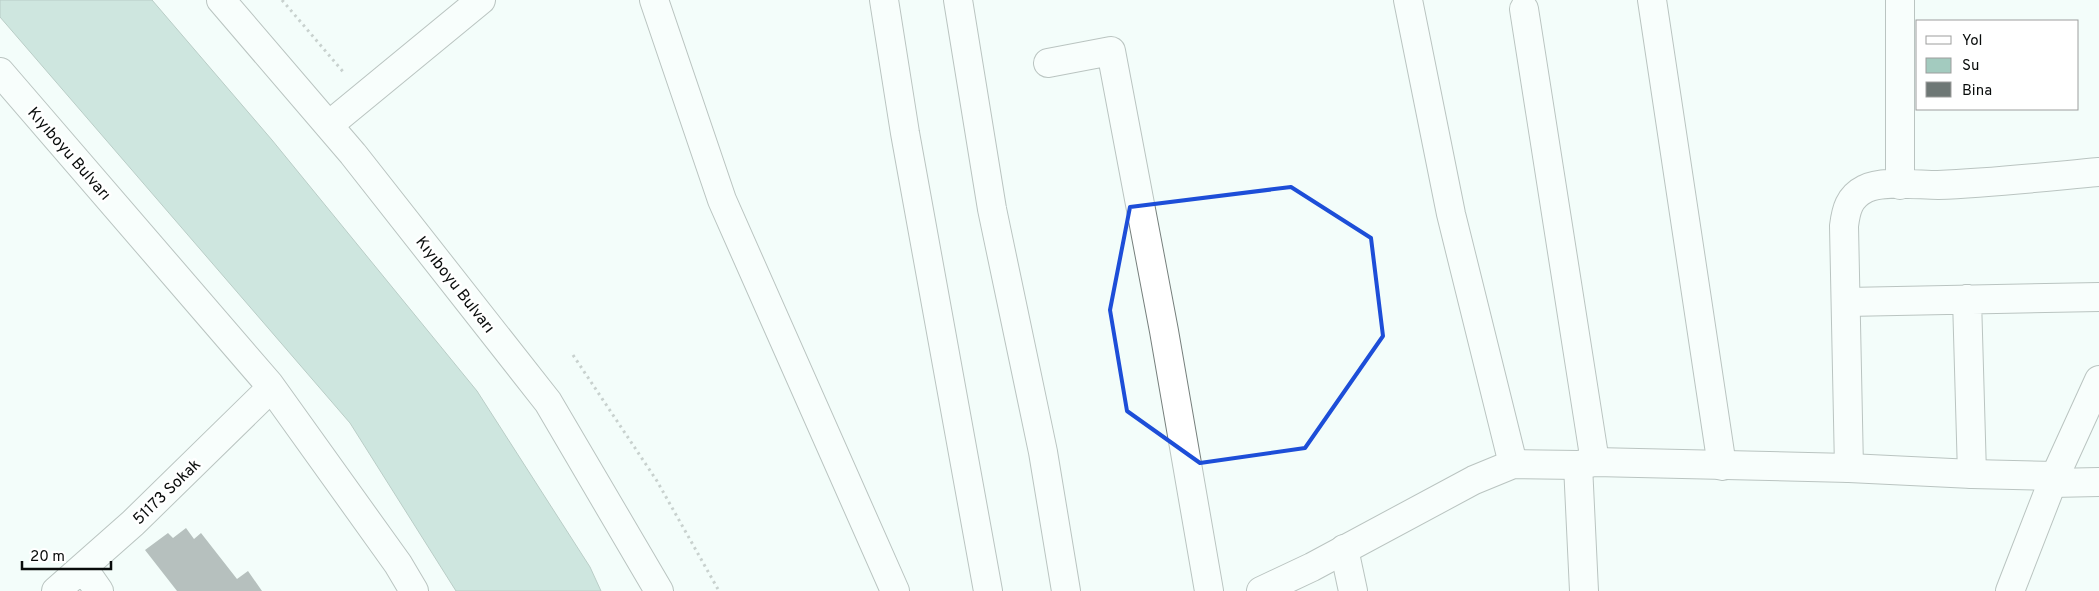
<svg xmlns="http://www.w3.org/2000/svg" width="2099" height="591" viewBox="0 0 2099 591" font-family="Overpass,sans-serif">
	<style>
		.water { fill: #a3cbbf; stroke: #759289 }
		.building { fill: #6e7775 }
		.lines { fill: none; stroke-linecap: round; stroke-linejoin: round }
		.minor-casing { stroke: #767f7c; stroke-width: 30 }
		.tertiary-casing { stroke: #767f7c; stroke-width: 30 }
		.secondary-casing { stroke: #767f7c; stroke-width: 30 }
		.primary-casing { stroke: #767f7c; stroke-width: 30 }
		.path { stroke: #959c9a; stroke-width: 3; stroke-dasharray: 2.5 4; stroke-linecap: butt }
		.minor { stroke: #fff; stroke-width: 28 }
		.tertiary { stroke: #fff; stroke-width: 28 }
		.secondary { stroke: #fff; stroke-width: 28 }
		.primary { stroke: #fff; stroke-width: 28 }
		.marked { fill: none; stroke: #1d4ed8; stroke-width: 4; stroke-linejoin: round }
		.labels { text-anchor: middle; stroke-width: 5; stroke-linejoin: round; paint-order: stroke }
		.street-label { font-size: 16px; fill: #090c0b; stroke: #fff }
	</style>
	<rect width="100%" height="100%" fill="#f3fdfa"/>
	<path class="water" d="M 0,0 L 152,0 L 272,140 L 477,391 L 590,567 L 601,591 L 456,591 L 350,423 L 0,17 Z"/>
	<path class="building" d="M 186,528 L 194,539 L 201,533 L 237,579 L 248,571 L 262,591 L 177,591 L 145,550 L 168,533 L 173,538 Z"/>
	<g class="lines">
		<g class="minor-casing">
			<path id="minor" d="M 654,0 L 722,200 L 895,591
				M 884,0 L 905,133 L 988,591
				M 958,0 L 992,209 L 1043,452 L 1066,591
				M 1408,0 L 1451,214 L 1513,464
				M 1652,0 L 1722,466
				M 1524,9 L 1595,462
				M 1048,63 L 1111,51 L 1164,331 L 1209,591
				M 329,125 L 481,0
				M 1900,185 L 1900,0
				M 1967,299 L 1972,474
				M 1847,302 L 2099,297
				M 1578,465 L 1584,591
				M 1849,468 L 1844,226 C 1846,210 1849,197 1865,189 C 1882,180 1918,185 1938,185 C 1991,183 2045,177 2099,172
				M 2052,483 L 2099,482
				M 1344,549 L 1353,591
				M 83,568 L 99,591
				M 56,591 L 133,523 L 271,388"/>
		</g>
		<g class="tertiary-casing">
			<path id="tertiary" d="M 1261,591 L 1312,567 L 1474,480 L 1513,464 L 1578,465 L 1595,462 L 1849,468 L 1972,474 L 2055,476"/>
		</g>
		<g class="secondary-casing">
			<path id="secondary" d="M 2010,591 L 2052,483 L 2099,380"/>
		</g>
		<g class="primary-casing">
			<path id="primary" d="M 221,0 L 353,154 L 548,402 L 659,591
				M 0,72 L 269,384 L 398,564 L 414,591"/>
		</g>
		<path class="path" d="M 282,0 L 345,74
			M 573,355 L 657,481 L 719,591"/>
		<use href="#minor" class="minor"/>
		<use href="#tertiary" class="tertiary"/>
		<use href="#secondary" class="secondary"/>
		<use href="#primary" class="primary"/>
	</g>
	<path d="M0 0H2099V591H0ZM 1291,187 L 1371,238 L 1383,336 L 1305,448 L 1200,463 L 1127,411 L 1110,310 L 1130,207 Z" fill="#f3fdfa" fill-opacity=".55" fill-rule="evenodd"/>
	<path class="marked" d="M 1291,187 L 1371,238 L 1383,336 L 1305,448 L 1200,463 L 1127,411 L 1110,310 L 1130,207 Z"/>
	<g class="labels">
		<g class="street-label">
			<text transform="translate(70 153) rotate(49)" y="6">Kıyıboyu Bulvarı</text>
			<text transform="translate(456 284) rotate(52)" y="6">Kıyıboyu Bulvarı</text>
			<text transform="translate(166 491) rotate(-44)" y="6">51173 Sokak</text>
		</g>
	</g>
	<rect x="1916" y="20" width="162" height="90" fill="#ffffff" stroke="#9d9e9d"/>
	<rect x="1926" y="36" width="25" height="8" fill="#ffffff" stroke="#9d9e9d"/>
	<text x="1962" y="45" font-size="15" fill="#090c0b">Yol</text>
	<rect x="1926" y="58" width="25" height="15" fill="#a3cbbf" stroke="#9d9e9d"/>
	<text x="1962" y="70" font-size="15" fill="#090c0b">Su</text>
	<rect x="1926" y="82" width="25" height="15" fill="#6e7775" stroke="#9d9e9d"/>
	<text x="1962" y="95" font-size="15" fill="#090c0b">Bina</text>
	<path d="M22 561v8h89v-8" fill="none" stroke="#090c0b" stroke-width="2.5"/>
	<text x="30" y="561" font-size="15" fill="#090c0b" stroke="#ffffff" stroke-width="4" paint-order="stroke">20 m</text>
</svg>
